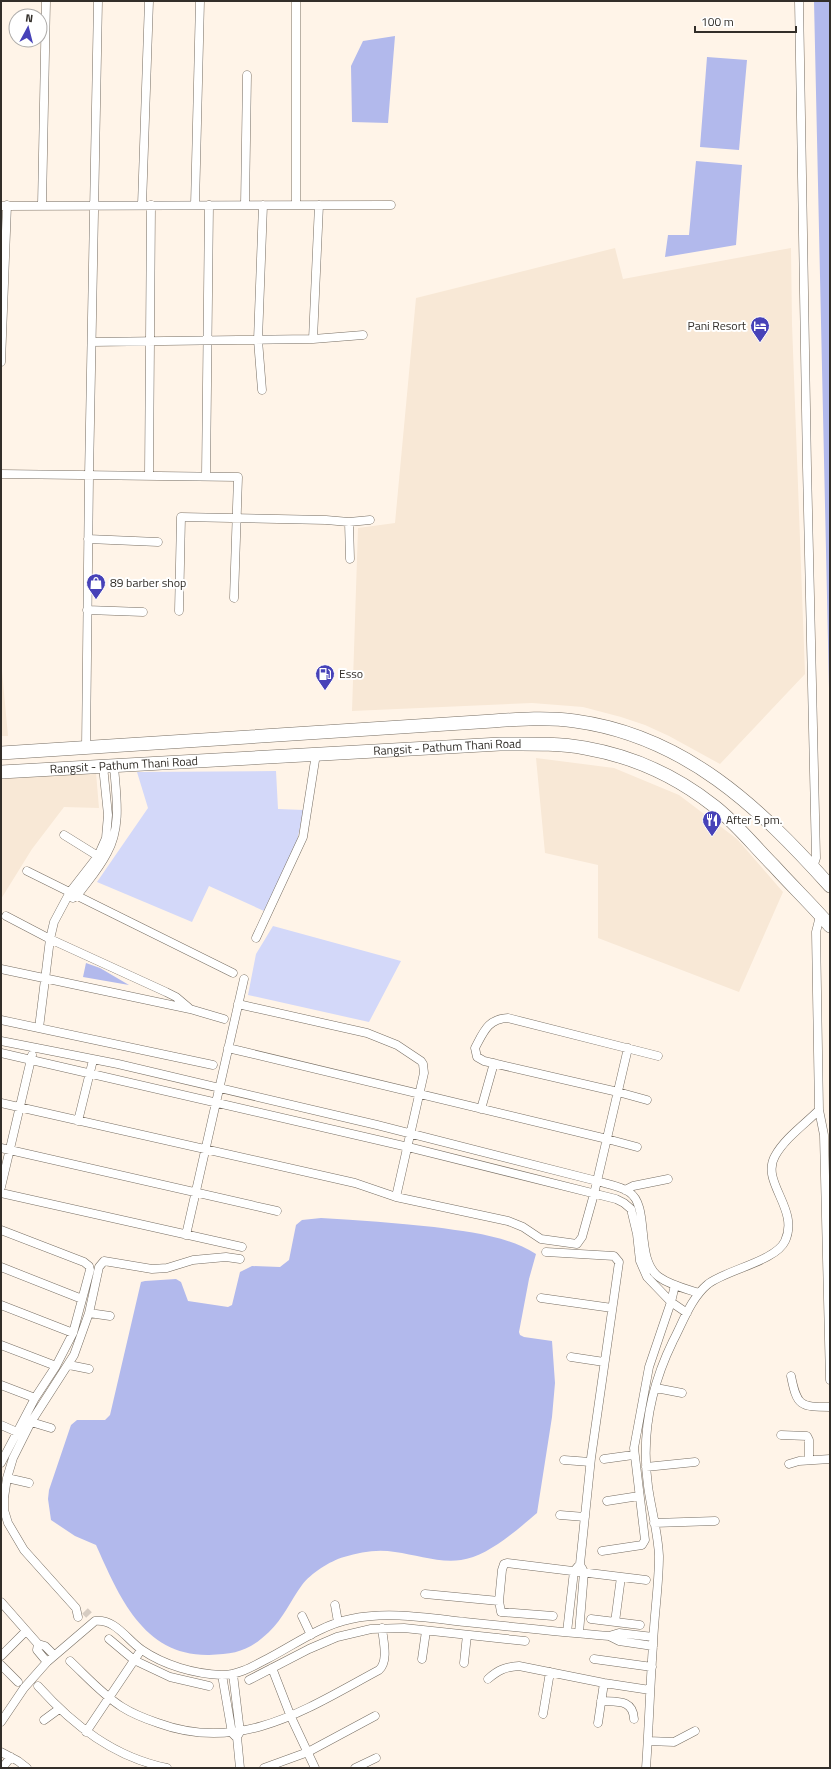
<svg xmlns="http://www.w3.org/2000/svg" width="831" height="1769" viewBox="0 0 831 1769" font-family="'Titillium Web',sans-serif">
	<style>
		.built { fill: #f8e8d6 }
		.green { fill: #d3d8f9 }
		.water { fill: #b2b9ec }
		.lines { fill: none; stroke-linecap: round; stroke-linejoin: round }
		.street-tunnel { stroke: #d6ccc2; stroke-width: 8; stroke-dasharray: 8 4; stroke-linecap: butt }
		.street-casing { stroke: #776e63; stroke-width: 9 }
		.primary-casing { stroke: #776e63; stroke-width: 14 }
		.street { stroke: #fff; stroke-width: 8 }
		.primary { stroke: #fff; stroke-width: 13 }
		.labels { text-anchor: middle; stroke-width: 4; stroke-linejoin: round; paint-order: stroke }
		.poi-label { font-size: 12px; fill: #322e29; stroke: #fff; text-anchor: start }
		.street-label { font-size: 12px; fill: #322e29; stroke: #fff }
	</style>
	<rect width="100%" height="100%" fill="#fff4e8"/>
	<path class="built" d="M 615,248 L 623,279 L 791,248 L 792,324 L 805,674 L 720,764 L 669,736 L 645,725 L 621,717 L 583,707 L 532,703 L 352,711 L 358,528 L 395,523 L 416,298 Z
		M 1,670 L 2,671 L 8,736 L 1,736 Z
		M 536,758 L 614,768 L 679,795 L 737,839 L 783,892 L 739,992 L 598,938 L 598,865 L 545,853 Z
		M 96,773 L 99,808 L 64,807 L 32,849 L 1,899 L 1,779 Z"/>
	<path class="green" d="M 276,771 L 278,809 L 304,810 L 296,845 L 264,911 L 209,886 L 192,922 L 97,882 L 148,808 L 137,772 Z
		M 273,926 L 401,961 L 369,1022 L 248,995 L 256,954 Z"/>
	<path class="water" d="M 814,1 L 830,1 L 830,734 Z
		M 395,36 L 388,123 L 352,122 L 351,66 L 363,41 Z
		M 707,57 L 747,60 L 739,150 L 700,147 Z
		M 696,161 L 742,165 L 736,245 L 665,257 L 668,235 L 689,235 Z
		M 86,963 L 100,968 L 129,985 L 83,977 Z
		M 321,1218 C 359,1220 396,1223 434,1227 C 469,1232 505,1235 536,1254 L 529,1279 L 519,1332 L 520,1335 L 524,1337 L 552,1341 L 555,1383 L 552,1417 L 537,1513 C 517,1530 487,1557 461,1560 C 439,1563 417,1555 395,1552 C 377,1549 361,1552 344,1557 C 330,1561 311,1573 302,1585 C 291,1600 283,1619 269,1632 C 249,1651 236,1654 209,1655 C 143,1656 119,1596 96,1545 L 75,1536 L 51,1520 L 48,1499 L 49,1490 L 71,1425 L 77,1420 L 105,1420 L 110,1415 L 141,1282 L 145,1281 L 176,1279 L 181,1282 L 188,1301 L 228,1307 L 232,1305 L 240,1272 L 252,1266 L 280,1267 L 289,1260 L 296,1225 L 302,1220 Z"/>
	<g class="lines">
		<path class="street-tunnel" d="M 85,1611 L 89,1615"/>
		<g class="street-casing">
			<path id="street" d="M 296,1 L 296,205
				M 799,1 L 807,467 L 816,858 L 813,867
				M 42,205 L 46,1
				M 142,205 L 149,1
				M 195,205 L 200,1
				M 245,205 L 247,75
				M 1,206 L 391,205
				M 313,339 L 319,205
				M 92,342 L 313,339 L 363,335
				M 1,362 L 7,205
				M 262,390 L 258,340 L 263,205
				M 1,474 L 238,477 L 234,598
				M 149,475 L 151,205
				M 206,476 L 209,205
				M 349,522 L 350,559
				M 88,539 L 158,542
				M 87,610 L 143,612
				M 179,611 L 181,517 L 326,520 L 349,522 L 370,520
				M 86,748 L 89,476 L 98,1
				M 64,835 L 101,858
				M 27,871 L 233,973
				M 73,898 L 77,896 C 87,882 99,869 107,853 C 122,826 116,795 114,766
				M 6,916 L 50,939 L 166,992 L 176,997 L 189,1008
				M 256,938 L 303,837 L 316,754
				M 1,969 L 190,1009 L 224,1019
				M 238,1004 L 367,1033 L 397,1045 L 421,1061 L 423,1064 L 424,1073 L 396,1197
				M 1,1020 L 213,1065
				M 39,1028 L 50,939 L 54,922 L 70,892 L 98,856 L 106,838 L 108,815 L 103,766
				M 1,1041 L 118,1064 L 377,1125 L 597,1181 C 607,1184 621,1186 629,1192 C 651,1206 634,1259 659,1277 C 670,1285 686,1289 699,1293
				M 228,1048 L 607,1139 L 637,1147
				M 1,1053 L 408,1147 L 616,1199 L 624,1203 L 631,1209 L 637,1234 L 640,1261 L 647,1277 L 671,1302 L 687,1313
				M 647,1100 L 618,1092 L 484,1061 L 477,1057 L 475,1048 C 484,1031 488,1019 508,1018 L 658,1056
				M 1,1103 L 355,1183 L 396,1197 L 508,1221 L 523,1227 L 541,1239 L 577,1244 L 582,1237 L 594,1194 L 628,1048
				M 481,1109 L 494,1063
				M 819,1110 L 824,1135 L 830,1380
				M 78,1121 L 93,1060
				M 1,1148 L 277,1211
				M 1,1187 L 32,1055
				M 625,1190 L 633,1186 L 668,1179
				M 1,1193 L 242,1247
				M 1,1230 L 84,1262 L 89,1266 L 90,1270 L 73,1333 L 56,1366 L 35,1398 L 1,1463
				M 186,1235 L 244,979
				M 546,1252 L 614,1256 L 619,1262 L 591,1458 L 580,1564 L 574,1571 L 567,1632
				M 1,1267 L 82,1299
				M 541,1298 L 612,1308
				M 1,1305 L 73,1333
				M 89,1313 L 110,1316
				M 1,1345 L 56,1366
				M 571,1357 L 604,1362
				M 69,1365 L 89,1369
				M 791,1376 C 797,1406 800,1407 830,1407
				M 1,1385 L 35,1398
				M 656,1388 L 682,1393
				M 31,1422 L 51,1428
				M 1,1425 L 17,1432
				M 781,1435 L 807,1436 L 809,1440 L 809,1460
				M 604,1459 L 633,1455
				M 564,1460 L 590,1462
				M 789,1464 L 799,1461 L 830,1459
				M 646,1467 L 695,1462
				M 7,1478 L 29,1483
				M 607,1501 L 639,1496
				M 560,1515 L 585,1517
				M 654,1523 L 715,1521
				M 602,1551 L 642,1545 L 645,1540 L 634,1448 L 649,1367 L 671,1302 L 675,1285
				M 425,1594 L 499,1601 L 502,1570 L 504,1564 L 507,1563 L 646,1580
				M 499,1601 L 501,1612 L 553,1616
				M 1,1602 L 38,1644 L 45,1646 L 54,1655
				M 335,1605 L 338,1622
				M 302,1616 L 311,1635
				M 78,1617 L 76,1608 L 24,1550 L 8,1523 L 4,1510 L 4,1498 L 7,1478 L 13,1458 L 31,1422 L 74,1355 L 89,1313 L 99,1267 L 104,1261 L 152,1269 L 167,1268 L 193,1260 L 226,1257 L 240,1259
				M 591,1619 L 640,1625
				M 615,1622 L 621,1577
				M 579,1633 L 584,1572 L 582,1568
				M 609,1636 L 619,1633 L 653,1637
				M 109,1639 L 134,1660 L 170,1677 L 209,1686
				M 38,1644 L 37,1650 L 47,1662
				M 1,1656 L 26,1631
				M 422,1659 L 426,1631
				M 594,1659 L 652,1667
				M 70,1661 C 87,1677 103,1695 122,1707 C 133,1714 146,1719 158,1723 C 242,1754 308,1708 379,1670 C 389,1661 383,1640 382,1628
				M 464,1663 L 467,1635
				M 1,1665 L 18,1682
				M 272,1668 L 291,1717 L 315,1768
				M 233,1674 L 240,1732 L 237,1737 L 240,1768
				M 222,1675 L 232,1733 L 236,1737
				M 488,1679 C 498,1670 505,1667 519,1666 L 604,1683 L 650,1690
				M 249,1680 L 309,1649 L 337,1637 L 371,1629 L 404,1628 L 525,1641
				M 38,1686 C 74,1726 114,1757 167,1768
				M 601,1701 C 617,1702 633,1699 634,1719
				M 543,1714 L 550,1672
				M 44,1720 L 59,1709
				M 1,1722 L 24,1688 L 47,1662 L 95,1621 C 116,1619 126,1639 142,1650 C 164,1665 194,1674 222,1675 C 238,1675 252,1667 267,1659 C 294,1645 321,1625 351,1619 C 388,1611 428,1618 465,1622 C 513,1627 561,1632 609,1636 L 619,1641 L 653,1646
				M 598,1723 L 604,1683
				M 86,1732 L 141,1650
				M 648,1741 L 674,1742 L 695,1731
				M 1,1752 L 18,1761 L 27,1768
				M 2,1768 L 11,1757
				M 264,1768 L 308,1752 L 375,1716
				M 355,1768 L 376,1758
				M 646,1768 C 649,1727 650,1686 653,1645 C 654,1615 659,1585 659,1556 C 658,1532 651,1509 648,1486 C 641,1436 651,1386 673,1341 C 683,1322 691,1298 708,1284 C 726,1270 776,1261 785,1241 C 800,1209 760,1182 775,1156 C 785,1138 805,1124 819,1110 L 816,932 L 820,916"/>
		</g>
		<g class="primary-casing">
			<g id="primary">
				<path d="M 1,753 L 493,721 C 520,719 548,717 575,721 C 685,736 759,807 830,886"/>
				<path id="s1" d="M 1,772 L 500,744 C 528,744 557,743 585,748 C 631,756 676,776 714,806 C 736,823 754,846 774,866 C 792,886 812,905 830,926"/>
			</g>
		</g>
		<use href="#street" class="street"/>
		<use href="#primary" class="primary"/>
	</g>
	<defs>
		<g id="hotel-pin" transform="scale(1)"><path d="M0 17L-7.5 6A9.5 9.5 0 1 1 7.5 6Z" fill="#4742b8" stroke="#fff"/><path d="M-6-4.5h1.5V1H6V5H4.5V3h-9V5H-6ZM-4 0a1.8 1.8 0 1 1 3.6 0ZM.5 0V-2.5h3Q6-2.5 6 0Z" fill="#fff"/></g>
		<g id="shop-pin" transform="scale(1)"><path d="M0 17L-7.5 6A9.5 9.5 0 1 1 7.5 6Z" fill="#4742b8" stroke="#fff"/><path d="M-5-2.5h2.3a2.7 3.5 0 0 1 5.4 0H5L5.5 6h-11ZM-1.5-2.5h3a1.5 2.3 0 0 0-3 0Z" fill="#fff"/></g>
		<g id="fuel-pin" transform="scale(1)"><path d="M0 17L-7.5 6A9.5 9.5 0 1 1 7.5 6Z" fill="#4742b8" stroke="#fff"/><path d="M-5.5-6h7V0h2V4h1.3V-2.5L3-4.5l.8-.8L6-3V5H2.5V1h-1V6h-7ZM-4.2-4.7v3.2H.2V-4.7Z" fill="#fff"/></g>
		<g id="restaurant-pin" transform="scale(1)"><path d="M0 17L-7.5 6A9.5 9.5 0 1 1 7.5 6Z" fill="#4742b8" stroke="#fff"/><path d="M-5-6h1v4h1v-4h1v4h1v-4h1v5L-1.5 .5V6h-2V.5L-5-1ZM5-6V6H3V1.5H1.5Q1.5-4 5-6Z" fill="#fff"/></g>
	</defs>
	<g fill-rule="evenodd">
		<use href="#hotel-pin" x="760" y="326"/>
		<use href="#shop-pin" x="96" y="583"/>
		<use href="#fuel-pin" x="325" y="674"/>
		<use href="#restaurant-pin" x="712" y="820"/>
	</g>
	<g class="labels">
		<g class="poi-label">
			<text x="746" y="330" text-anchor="end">Pani Resort</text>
			<text x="110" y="587">89 barber shop</text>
			<text x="339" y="678">Esso</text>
			<text x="726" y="824">After 5 pm.</text>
		</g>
		<g class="street-label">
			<text dy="4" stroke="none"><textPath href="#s1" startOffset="447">Rangsit - Pathum Thani Road</textPath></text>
			<text dy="4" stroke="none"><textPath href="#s1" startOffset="123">Rangsit - Pathum Thani Road</textPath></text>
		</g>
	</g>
	<rect width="831" height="1769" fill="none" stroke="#322e29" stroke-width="4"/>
	<g transform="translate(28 28) rotate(7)"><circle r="19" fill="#ffffff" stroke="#adaba9"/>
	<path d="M0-3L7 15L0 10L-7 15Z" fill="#4742b8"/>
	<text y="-6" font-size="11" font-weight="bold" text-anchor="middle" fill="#322e29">N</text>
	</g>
	<path d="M695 26v6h101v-6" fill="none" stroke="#322e29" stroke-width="2"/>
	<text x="701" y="26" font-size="12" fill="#322e29" stroke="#ffffff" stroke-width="3" paint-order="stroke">100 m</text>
</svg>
